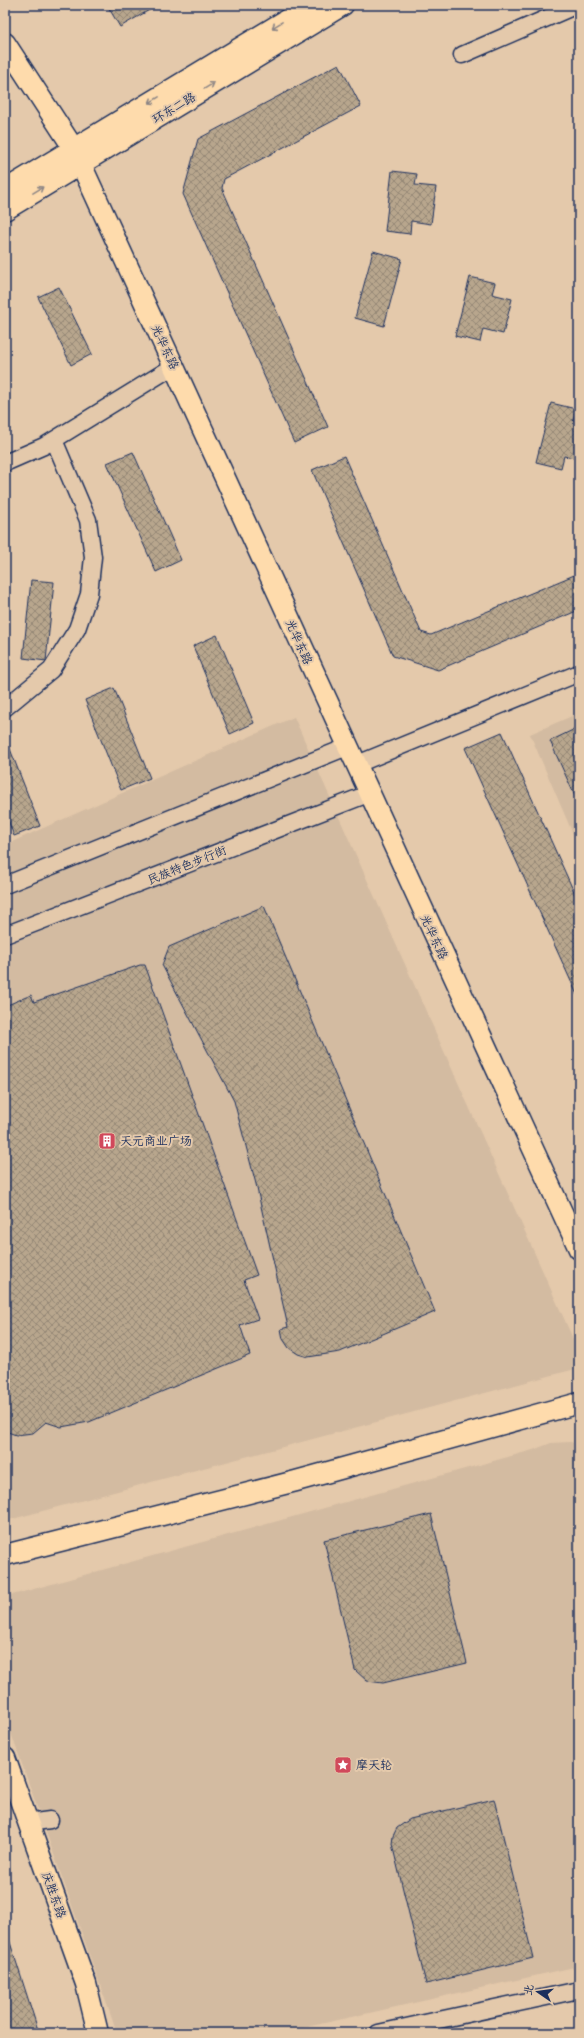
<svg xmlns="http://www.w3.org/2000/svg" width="584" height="2038" viewBox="0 0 584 2038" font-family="'Architects Daughter','LXGW WenKai TC',sans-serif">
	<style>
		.built { fill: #d3bba1 }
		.building { fill: url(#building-cross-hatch); stroke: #1b2f5e }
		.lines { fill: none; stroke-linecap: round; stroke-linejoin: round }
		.minor-casing { stroke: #1b2f5e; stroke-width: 19 }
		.major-casing { stroke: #1b2f5e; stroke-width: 23 }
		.minor { stroke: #e4c9ab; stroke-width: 16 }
		.major { stroke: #fedbac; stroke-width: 20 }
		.oneway { stroke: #8c8585 }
		.labels { text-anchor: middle; stroke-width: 4; stroke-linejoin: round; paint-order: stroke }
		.street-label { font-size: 12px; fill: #1b2f5e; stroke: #e4c9ab }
		.poi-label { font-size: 12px; fill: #1b2f5e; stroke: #e4c9ab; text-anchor: start }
	</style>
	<defs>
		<pattern id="building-cross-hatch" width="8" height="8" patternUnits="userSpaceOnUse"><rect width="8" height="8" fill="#b8a68d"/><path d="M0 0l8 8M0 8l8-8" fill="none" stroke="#958876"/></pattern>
	</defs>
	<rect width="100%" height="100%" fill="#e4c9ab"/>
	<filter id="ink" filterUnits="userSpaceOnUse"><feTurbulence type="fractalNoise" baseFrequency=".025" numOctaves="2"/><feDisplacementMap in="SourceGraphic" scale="8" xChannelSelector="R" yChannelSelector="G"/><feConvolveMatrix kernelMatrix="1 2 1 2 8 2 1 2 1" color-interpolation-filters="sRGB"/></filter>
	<g filter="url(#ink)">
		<path class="built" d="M 579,713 L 579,848 L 530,734 Z
			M 294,717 L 579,1352 L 579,1368 L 5,1521 L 5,845 Z
			M 570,1442 L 579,1444 L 579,1966 L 280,2033 L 117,2033 L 5,1716 L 5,1597 L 533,1450 L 551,1443 Z"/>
		<path class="building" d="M 107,5 L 158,5 L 120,27 Z
			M 339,64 L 361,106 L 224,179 L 222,188 L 328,427 L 294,443 L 183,194 L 198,139 Z
			M 392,171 L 417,174 L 415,185 L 436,187 L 431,224 L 411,221 L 410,234 L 385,231 Z
			M 373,251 L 402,259 L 384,326 L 355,318 Z
			M 470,277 L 495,283 L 492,294 L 512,299 L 503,334 L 483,329 L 480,342 L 455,336 Z
			M 59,287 L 92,354 L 71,365 L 38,297 Z
			M 551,403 L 576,409 L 573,420 L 579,422 L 579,459 L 564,456 L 561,468 L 536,462 Z
			M 133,452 L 181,560 L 156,572 L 107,463 Z
			M 344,456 L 421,632 L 431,635 L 579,573 L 579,610 L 438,670 L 393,656 L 312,470 Z
			M 31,580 L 54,582 L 46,661 L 23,658 Z
			M 217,635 L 254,723 L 230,734 L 193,646 Z
			M 114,688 L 150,778 L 121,790 L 85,700 Z
			M 579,727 L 579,805 L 550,741 Z
			M 502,732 L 579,903 L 579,999 L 465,748 Z
			M 5,736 L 40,826 L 14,836 L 5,812 Z
			M 264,906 L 435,1312 L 340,1352 L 308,1357 L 298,1354 L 289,1348 L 283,1339 L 281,1329 L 288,1327 L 256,1184 L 234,1101 L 162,965 L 169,947 Z
			M 140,965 L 145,965 L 257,1275 L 244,1280 L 258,1319 L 240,1325 L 250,1355 L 89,1422 L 61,1427 L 46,1422 L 33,1433 L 16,1435 L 5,1431 L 5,1006 L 31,995 L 34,1002 Z
			M 431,1514 L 467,1663 L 383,1683 L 367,1681 L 355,1670 L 324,1540 Z
			M 494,1799 L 533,1958 L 426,1984 L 392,1844 L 393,1836 L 397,1828 L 410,1819 Z
			M 7,1933 L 39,2033 L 5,2033 L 5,1934 Z"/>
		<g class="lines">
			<g class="minor-casing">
				<path id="minor" d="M 462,55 L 577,5
					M 5,463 L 44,446 L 174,366
					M 5,708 L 51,670 L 77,629 L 89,594 L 93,557 L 88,520 L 54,440
					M 355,765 L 579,673
					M 5,885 L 347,747
					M 5,935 L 368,794
					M 28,1823 L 50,1820
					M 378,2033 L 579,1990"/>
			</g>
			<g class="major-casing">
				<path id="major" d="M 5,43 L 74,149 L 579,1249
					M 5,190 L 311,5
					M 5,210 L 343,5
					M 5,1555 L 296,1481 L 579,1403
					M 5,1758 L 86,1984 L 98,2033"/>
			</g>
			<use href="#minor" class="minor"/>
			<use href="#major" class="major"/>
		</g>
		<defs><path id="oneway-shaft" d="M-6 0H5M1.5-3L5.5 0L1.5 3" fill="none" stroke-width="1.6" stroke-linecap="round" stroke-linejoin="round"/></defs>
		<g class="oneway">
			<use href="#oneway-shaft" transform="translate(277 25) rotate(149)"/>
			<use href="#oneway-shaft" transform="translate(209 86) rotate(-31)"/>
			<use href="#oneway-shaft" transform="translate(154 100) rotate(149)"/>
			<use href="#oneway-shaft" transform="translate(38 190) rotate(-31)"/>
		</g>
	</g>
	<defs>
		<g id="building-square" transform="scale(0.9)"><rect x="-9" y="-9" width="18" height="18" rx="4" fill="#d1495b" stroke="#e4c9ab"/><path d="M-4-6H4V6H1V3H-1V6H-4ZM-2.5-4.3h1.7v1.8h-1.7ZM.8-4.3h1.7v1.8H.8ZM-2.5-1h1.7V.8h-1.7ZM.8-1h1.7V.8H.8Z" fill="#fff"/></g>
		<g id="sight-square" transform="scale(0.9)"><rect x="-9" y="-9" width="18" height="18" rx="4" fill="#d1495b" stroke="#e4c9ab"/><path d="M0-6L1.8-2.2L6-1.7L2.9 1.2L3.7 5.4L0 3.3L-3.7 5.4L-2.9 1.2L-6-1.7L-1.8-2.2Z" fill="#fff"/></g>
	</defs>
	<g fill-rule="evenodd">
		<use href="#building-square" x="107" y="1141"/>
		<use href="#sight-square" x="343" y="1765"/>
	</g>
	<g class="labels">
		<g class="street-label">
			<text transform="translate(174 108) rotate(-31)" y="4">环东二路</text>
			<text transform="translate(165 347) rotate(65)" y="4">光华东路</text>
			<text transform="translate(299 642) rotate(66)" y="4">光华东路</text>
			<text transform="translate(187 865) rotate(-22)" y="4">民族特色步行街</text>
			<text transform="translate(434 937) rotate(65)" y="4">光华东路</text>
			<text transform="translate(54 1895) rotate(70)" y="4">庆胜东路</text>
		</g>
		<g class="poi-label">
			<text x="120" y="1145">天元商业广场</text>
			<text x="356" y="1769">摩天轮</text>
		</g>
	</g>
	<rect width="584" height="2038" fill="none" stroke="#e4c9ab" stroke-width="20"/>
	<rect x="10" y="10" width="564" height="2018" fill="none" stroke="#1b2f5e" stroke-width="1.5" filter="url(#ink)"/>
	<g transform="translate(538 1992) rotate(283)" stroke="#e4c9ab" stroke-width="3" paint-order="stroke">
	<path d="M0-3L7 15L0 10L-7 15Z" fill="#1b2f5e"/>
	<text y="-6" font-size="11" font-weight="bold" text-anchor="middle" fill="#1b2f5e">北</text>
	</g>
</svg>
